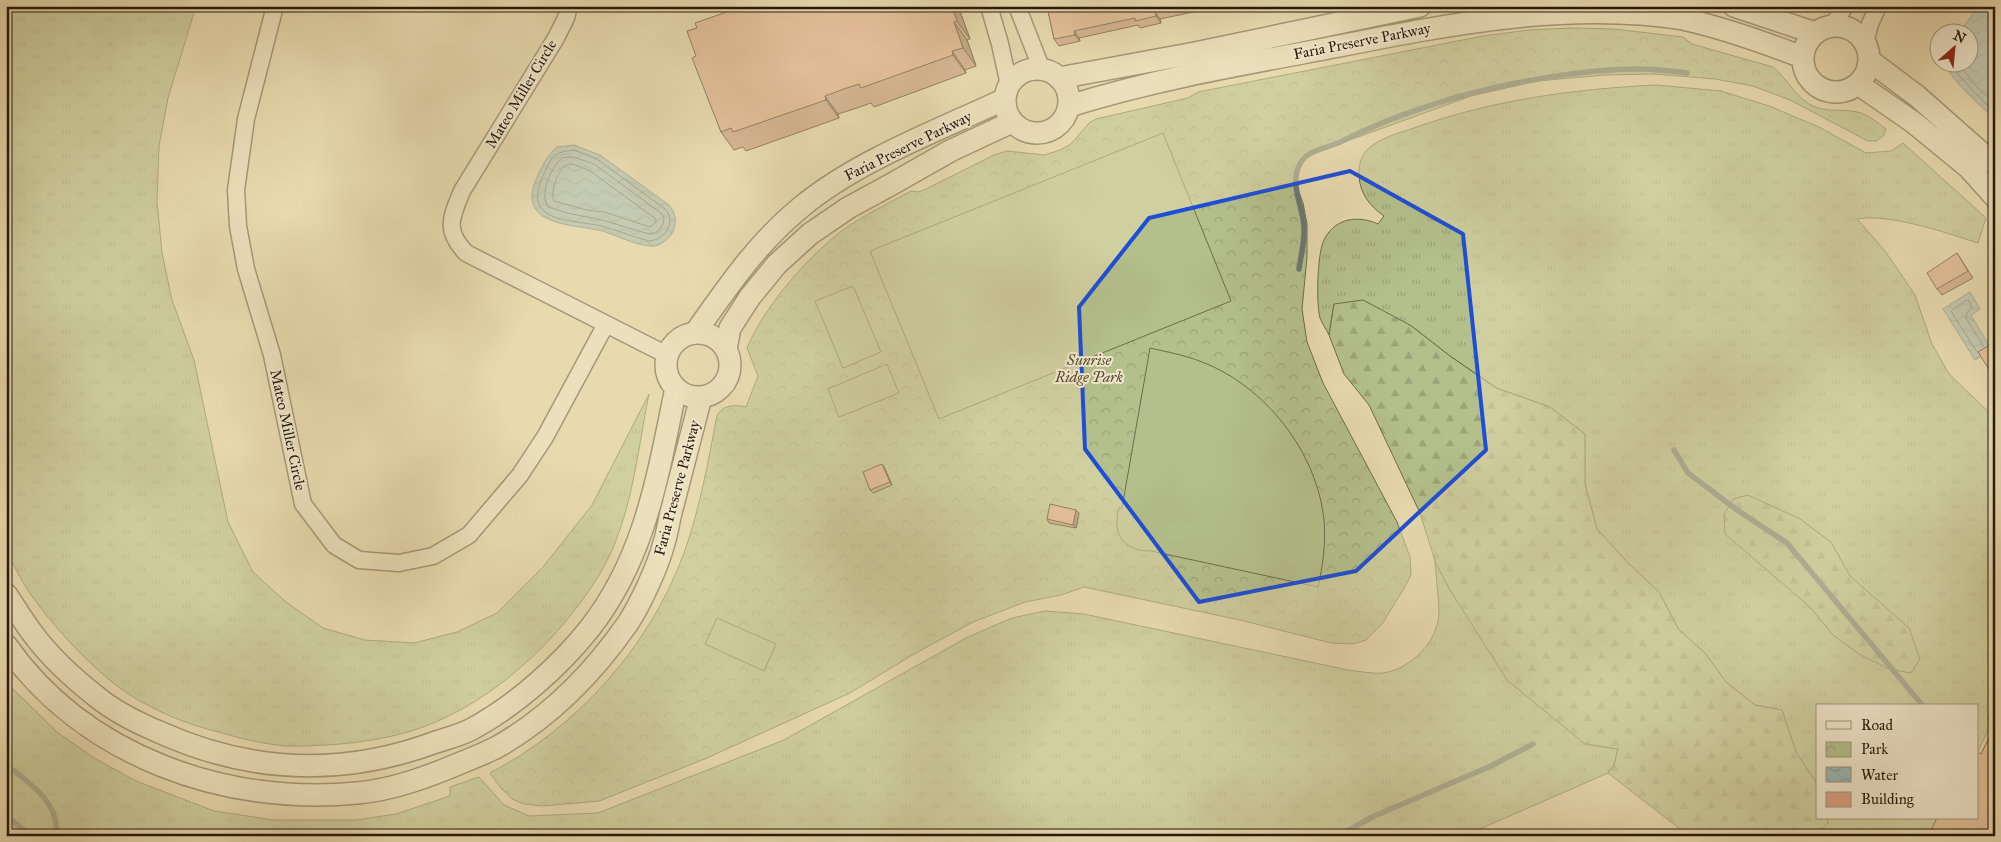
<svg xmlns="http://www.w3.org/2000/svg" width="2001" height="842" viewBox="0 0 2001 842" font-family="'IM FELL Great Primer',serif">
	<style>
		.grass { fill: url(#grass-tufts); stroke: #6d6c4c }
		.forest { fill: url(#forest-firs); stroke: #6d6c4c }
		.park { fill: url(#park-crowns); stroke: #6d6c4c }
		.garden { fill: #b4c08c; stroke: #6d6c4c }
		.water { fill: url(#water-waves); stroke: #6c7872 }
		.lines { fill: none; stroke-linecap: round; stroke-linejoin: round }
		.shore { stroke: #606861; stroke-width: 1 }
		.stream { stroke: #6c7872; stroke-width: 5.5 }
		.minor-casing { stroke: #564835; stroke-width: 19 }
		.tertiary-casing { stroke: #564835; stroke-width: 24 }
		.minor { stroke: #f0e7cb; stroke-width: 16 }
		.tertiary { stroke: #f0e7cb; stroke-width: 21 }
		.wall { fill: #c08b72; stroke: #26180c }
		.shaded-wall { fill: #9c715c; stroke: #26180c }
		.building { fill: #dfa284; stroke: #26180c }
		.marked { fill: none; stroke: #1d4ed8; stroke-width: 4; stroke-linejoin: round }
		.labels { text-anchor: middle; stroke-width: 4; stroke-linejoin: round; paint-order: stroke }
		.street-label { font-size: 15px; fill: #26180c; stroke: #f0e7cb }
		.park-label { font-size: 15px; font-style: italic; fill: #514a32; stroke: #f0e7cb }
	</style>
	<defs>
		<pattern id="grass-tufts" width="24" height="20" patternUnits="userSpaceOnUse" patternTransform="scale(1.25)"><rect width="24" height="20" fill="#b4c08c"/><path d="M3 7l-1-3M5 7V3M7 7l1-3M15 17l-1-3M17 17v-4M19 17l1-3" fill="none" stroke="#9ba478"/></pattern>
		<pattern id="forest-firs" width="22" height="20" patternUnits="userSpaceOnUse" patternTransform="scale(1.25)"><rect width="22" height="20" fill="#b4c08c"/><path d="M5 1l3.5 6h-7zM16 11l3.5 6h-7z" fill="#9ba478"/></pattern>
		<pattern id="park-crowns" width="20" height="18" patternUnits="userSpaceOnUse" patternTransform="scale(1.25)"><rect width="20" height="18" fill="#b4c08c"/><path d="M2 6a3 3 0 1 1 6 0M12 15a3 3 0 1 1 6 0" fill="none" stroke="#9ba478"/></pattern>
		<pattern id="water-waves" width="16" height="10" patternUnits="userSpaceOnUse" patternTransform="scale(1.25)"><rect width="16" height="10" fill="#9bb8b6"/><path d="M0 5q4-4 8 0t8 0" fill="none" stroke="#859d9b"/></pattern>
	</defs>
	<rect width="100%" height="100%" fill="#e8daaf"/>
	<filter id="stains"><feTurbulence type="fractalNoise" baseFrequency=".004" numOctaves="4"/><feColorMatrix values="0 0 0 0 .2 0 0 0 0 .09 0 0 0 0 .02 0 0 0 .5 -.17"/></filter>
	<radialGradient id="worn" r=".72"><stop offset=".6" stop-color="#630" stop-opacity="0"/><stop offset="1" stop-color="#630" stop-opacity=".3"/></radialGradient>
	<path class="grass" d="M 6,6 L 196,6 L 168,98 L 159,146 L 157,201 L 162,253 L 172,300 L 194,360 L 228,522 L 253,572 L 286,602 L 323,628 L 365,640 L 414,643 L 457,632 L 497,613 L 543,567 L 592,505 L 649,394 C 637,453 632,518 601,572 C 562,637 495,701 423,727 C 393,738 359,743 327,745 C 314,745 299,747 286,746 C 264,744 243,739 222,733 C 185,724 148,709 117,686 C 84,660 53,626 29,592 C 20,579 14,564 6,551 Z
		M 1656,85 L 1721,91 L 1769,106 L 1819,127 L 1866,153 L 1891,151 L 1903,143 L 1986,218 L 1978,243 C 1947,233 1889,213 1857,219 L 1885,251 L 1915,295 L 1932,344 L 1949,374 L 1995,418 L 1995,717 L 1977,753 L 1977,706 L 1817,706 L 1817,784 L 1796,752 L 1782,710 L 1755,705 L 1726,682 L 1705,653 L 1679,630 L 1659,592 L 1628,563 L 1597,529 L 1585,484 L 1585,434 L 1550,407 L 1497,388 L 1450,356 L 1410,325 L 1334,304 L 1329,335 C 1326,329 1322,323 1320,318 C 1316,304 1317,250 1325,238 C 1336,218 1358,215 1378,224 L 1384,216 C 1370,206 1360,194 1359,176 C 1358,166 1361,155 1369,148 C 1380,138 1399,133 1414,128 C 1492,100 1574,89 1656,85 Z
		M 1435,559 L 1450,590 L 1473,623 L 1550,714 L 1585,744 L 1618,749 L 1614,765 L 1608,773 L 1464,836 L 20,836 L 6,826 L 6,682 L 57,732 L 94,758 L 136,781 L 214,811 L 274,820 L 356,820 L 396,814 L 450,796 L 450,787 L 479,777 L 504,805 L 529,816 L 598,813 L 784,740 L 966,638 L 1012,618 L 1045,611 L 1084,614 L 1348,670 C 1358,671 1371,674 1382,673 C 1408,670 1433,646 1438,621 C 1441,609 1435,573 1435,559 Z
		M 1827,818 L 1945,818 L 1936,836 L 1814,836 L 1828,823 Z"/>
	<path class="forest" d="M 1363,300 L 1410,325 L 1450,356 L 1496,388 L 1550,407 L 1585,434 L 1585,484 L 1597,529 L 1628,563 L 1659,592 L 1679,630 L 1705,653 L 1726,682 L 1755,705 L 1782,710 L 1796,752 L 1817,784 L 1817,818 L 1827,818 L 1828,823 L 1814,836 L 1689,836 L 1608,773 L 1614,765 L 1618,749 L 1585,744 L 1507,680 L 1450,590 L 1436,564 L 1420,513 L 1369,405 L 1344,374 L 1329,335 L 1334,304 Z
		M 1748,495 L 1800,519 L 1831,542 L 1850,576 L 1909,628 L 1920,659 L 1911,673 L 1889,669 L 1859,654 L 1833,635 L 1810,607 L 1725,534 L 1724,515 L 1733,499 Z"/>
	<path class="park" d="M 1571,28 L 1614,29 L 1683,37 L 1692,44 L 1773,67 C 1788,79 1796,99 1815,107 C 1828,112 1843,109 1857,112 C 1868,114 1878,123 1886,129 L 1883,136 L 1876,141 L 1868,141 L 1790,100 L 1753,86 L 1715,79 L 1654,74 L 1605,75 L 1537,81 L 1471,96 L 1314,153 L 1303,160 L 1298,170 L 1297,187 L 1303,203 L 1307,224 L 1307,257 L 1302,309 L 1307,342 L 1323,383 L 1397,522 L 1410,557 L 1411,575 L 1403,590 L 1382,624 L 1366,640 L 1353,644 L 1331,643 L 1240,620 L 1084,587 L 1061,595 L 1025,602 L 973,622 L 914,654 L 850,693 L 707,758 L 599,801 L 543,806 L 524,804 L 512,799 L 501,788 L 490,773 C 578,727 650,646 684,553 C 700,508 708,462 717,416 C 722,405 735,404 746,407 L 758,376 L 747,348 C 764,306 813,250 850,225 C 870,212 891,202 911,191 L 918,192 L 924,190 L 994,155 L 1007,151 L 1044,155 L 1060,150 L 1071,144 L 1089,123 L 1096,119 L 1188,98 L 1198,92 L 1483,36 L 1529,30 Z"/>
	<path class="garden" d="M 1163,133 L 1231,301 L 939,419 L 870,251 Z
		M 853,286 L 881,352 L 843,368 L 815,301 Z
		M 1150,348 C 1167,352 1185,355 1202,362 C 1265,386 1317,452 1324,520 C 1326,543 1323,565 1318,587 L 1151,551 C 1123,551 1112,534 1119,508 L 1122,508 Z
		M 887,364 L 899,393 L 839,417 L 828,389 Z
		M 717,618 L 776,644 L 764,671 L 705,644 Z"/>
	<path class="water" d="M 1979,6 L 1992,6 L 1995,13 L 1995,119 C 1984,109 1946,76 1946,63 L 1968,62 L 1968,32 L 1959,32 Z
		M 574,145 L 600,155 L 669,205 C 681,219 675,238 658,245 C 645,250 616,235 602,231 C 576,224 518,227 535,182 C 541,168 546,157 557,147 Z
		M 1970,292 L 1980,309 L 1971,315 L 1992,350 L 1975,360 L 1943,309 Z"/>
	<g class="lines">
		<path class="shore" d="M 1950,62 L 1952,67 L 1973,91 L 1995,112
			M 1957,62 L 1977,87 L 1995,103
			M 574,150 L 597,159 L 665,209 C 677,222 665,240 649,241 C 633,237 617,230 601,226 C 586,222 554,222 543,210 C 533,200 539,185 544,174 C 552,156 554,152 574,150 Z
			M 574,157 L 594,164 L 661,213 L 664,218 C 664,226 658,234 649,234 L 602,220 L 567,213 L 548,207 C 539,192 551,168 562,158 Z
			M 573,164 L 590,171 L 656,219 L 656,222 L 650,227 L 604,212 L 587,210 L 554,201 C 550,193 557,171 565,166 C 567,164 571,164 573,164 Z
			M 1977,352 L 1951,311 L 1966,300 L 1969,301 L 1972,307 L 1967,313 L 1966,318 L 1984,347"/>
		<path class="stream" d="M 1299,269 C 1301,255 1305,241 1304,227 C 1303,205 1288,183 1301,162 C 1309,150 1326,148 1338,143 C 1404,110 1471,90 1544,78 C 1574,73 1607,69 1638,69 C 1654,69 1671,71 1687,73
			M 1674,450 L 1688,473 L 1737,510 L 1787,543 L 1923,706
			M 6,765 C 29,782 61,804 56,836
			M 6,816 L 32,836
			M 1339,836 L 1372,817 L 1491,766 L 1533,744"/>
		<g class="minor-casing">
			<path id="minor" d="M 275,6 L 246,119 L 236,190 L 238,226 L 246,269 L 272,355 L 303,504 L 334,545 L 359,560 L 399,563 L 433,556 L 469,535 L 520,475 L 545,437 L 606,324
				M 569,6 L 566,18 L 556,38 L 462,191 C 451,218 444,230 466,253 L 667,355
				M 989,6 L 1000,44 L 1009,85
				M 1017,6 L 1042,70
				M 1833,25 L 1845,6
				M 1865,43 L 1870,24 L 1878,6"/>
		</g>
		<g class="tertiary-casing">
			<path id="tertiary" d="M 1734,6 L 1815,33
				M1803 59a33 33 0 1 1 66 0a33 33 0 1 1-66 0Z
				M 1869,60 L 1917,96 L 1995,165
				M1005 101a32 32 0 1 1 64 0a32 32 0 1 1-64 0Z
				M 1059,78 L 1195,53 L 1420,6
				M 1858,84 L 1913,122 L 1968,167 L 1995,197
				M 1069,106 C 1152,80 1238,65 1324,49 C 1441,26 1564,0 1683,19 C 1724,28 1763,42 1802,57
				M666 365a32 32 0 1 1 64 0a32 32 0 1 1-64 0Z
				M 695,333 C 727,288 756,244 800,208 C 856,161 939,130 1005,99
				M 726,349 L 730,328 L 750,297 L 777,264 L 810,234 L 848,208 L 892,184 L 950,151 L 1012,122
				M 6,594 C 15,607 23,621 33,634 C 50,657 74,679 97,697 C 115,712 138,723 159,732 C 250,773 342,777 436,742 C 448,738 461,735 472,729 C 516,705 559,667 590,628 C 646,556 658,474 676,388
				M 6,645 C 84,756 225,806 357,793 C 393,790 430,776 463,762 C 475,757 488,752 499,746 C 551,716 594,672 628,623 C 641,603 658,566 664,543 C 668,531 669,518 673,505 C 682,469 692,433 701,397"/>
		</g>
		<use href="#minor" class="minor"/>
		<use href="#tertiary" class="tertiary"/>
	</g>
	<path class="wall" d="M 693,6 L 704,6 L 701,11 Z
		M 958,6 L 970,39 L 967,40 L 976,66 L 965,70 L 966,73 L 874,107 L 871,103 L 857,108 L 838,114 L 839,118 L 746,151 L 743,147 L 734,150 L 721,132 L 696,56 Z
		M 1047,6 L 1212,6 L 1203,8 L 1203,10 L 1160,19 L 1161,23 L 1140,28 L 1138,25 L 1079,38 L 1080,41 L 1059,46 L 1054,39 Z
		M 1957,253 L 1973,278 L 1942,295 L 1937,289 Z
		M 882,464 L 884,467 L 892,485 L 873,493 L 870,490 Z
		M 1076,510 L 1079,513 L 1076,528 L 1049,523 L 1047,519 Z
		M 1995,704 L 1995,836 L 1981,754 L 1994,727 L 1988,718 Z"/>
	<path class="shaded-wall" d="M 698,6 L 704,6 L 701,11 Z
		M 952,6 L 958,6 L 970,39 L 957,21 Z
		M 1155,12 L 1160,19 L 1161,23 L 1156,16 Z
		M 954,22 L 967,40 L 976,66 L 963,48 Z
		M 1074,31 L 1079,38 L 1080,41 L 1075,35 Z
		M 952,51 L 965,70 L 966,73 L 953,55 Z
		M 825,96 L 838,114 L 839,118 L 826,100 Z
		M 882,464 L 884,467 L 892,485 L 890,482 Z
		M 1076,510 L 1079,513 L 1076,528 L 1073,525 Z"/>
	<path class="building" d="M 744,6 L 952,6 L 957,21 L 954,22 L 963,48 L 952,51 L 953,55 L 861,88 L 859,84 L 844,89 L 825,96 L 826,100 L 733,132 L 731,128 L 721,132 L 692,58 L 696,56 L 687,31 L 697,28 L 695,23 Z
		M 1047,6 L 1184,6 L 1155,12 L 1156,16 L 1135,21 L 1135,18 L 1074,31 L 1075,35 L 1054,39 Z
		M 1957,253 L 1968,271 L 1937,289 L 1927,273 Z
		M 1995,342 L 1995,379 L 1978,352 Z
		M 882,464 L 890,482 L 870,490 L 863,472 Z
		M 1050,504 L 1076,510 L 1073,525 L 1047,519 Z
		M 1995,704 L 1995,721 L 1988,718 Z
		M 1995,726 L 1995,836 L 1928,836 L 1937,818 L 1977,818 L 1977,752 L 1981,754 Z
		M 6,827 L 17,836 L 6,836 Z"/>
	<path d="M0 0H2001V842H0ZM 1350,171 L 1463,234 L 1486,450 L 1356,571 L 1199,602 L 1085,449 L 1079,307 L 1149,218 Z" fill="#e8daaf" fill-opacity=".55" fill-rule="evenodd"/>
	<path class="marked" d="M 1350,171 L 1463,234 L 1486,450 L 1356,571 L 1199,602 L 1085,449 L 1079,307 L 1149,218 Z"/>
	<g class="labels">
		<g class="street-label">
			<text transform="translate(1362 41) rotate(-11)" y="5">Faria Preserve Parkway</text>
			<text transform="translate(521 94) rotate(-59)" y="5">Mateo Miller Circle</text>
			<text transform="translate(908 146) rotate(-26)" y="5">Faria Preserve Parkway</text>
			<text transform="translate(288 430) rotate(78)" y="5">Mateo Miller Circle</text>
			<text transform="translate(677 488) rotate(-75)" y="5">Faria Preserve Parkway</text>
		</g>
		<g class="park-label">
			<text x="1089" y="365">Sunrise<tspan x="1089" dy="17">Ridge Park</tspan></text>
		</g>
	</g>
	<rect width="2001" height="842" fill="none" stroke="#e8daaf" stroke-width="25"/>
	<rect x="8" y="8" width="1986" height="827" fill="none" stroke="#26180c" stroke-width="2.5"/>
	<rect x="12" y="12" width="1976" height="817" fill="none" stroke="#26180c"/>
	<rect x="1816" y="704" width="162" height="115" fill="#f0e7cb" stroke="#9f947f"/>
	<rect x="1826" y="721" width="25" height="8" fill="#f0e7cb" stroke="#9f947f"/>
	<text x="1861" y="730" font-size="15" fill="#26180c">Road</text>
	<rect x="1826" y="742" width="25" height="15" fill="url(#park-crowns)" stroke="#9f947f"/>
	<text x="1861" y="754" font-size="15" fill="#26180c">Park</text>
	<rect x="1826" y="767" width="25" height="15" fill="url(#water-waves)" stroke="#9f947f"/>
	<text x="1861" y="780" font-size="15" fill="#26180c">Water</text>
	<rect x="1826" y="792" width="25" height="15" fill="#dfa284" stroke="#9f947f"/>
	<text x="1861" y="804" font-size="15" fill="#26180c">Building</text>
	<g transform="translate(1954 48) rotate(27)"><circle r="24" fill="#f0e7cb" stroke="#9f947f"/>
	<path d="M0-4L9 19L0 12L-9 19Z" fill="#8f2418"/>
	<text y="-8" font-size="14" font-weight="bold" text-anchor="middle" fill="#26180c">N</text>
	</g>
	<rect width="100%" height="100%" filter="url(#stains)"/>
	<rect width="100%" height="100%" fill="url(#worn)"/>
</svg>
